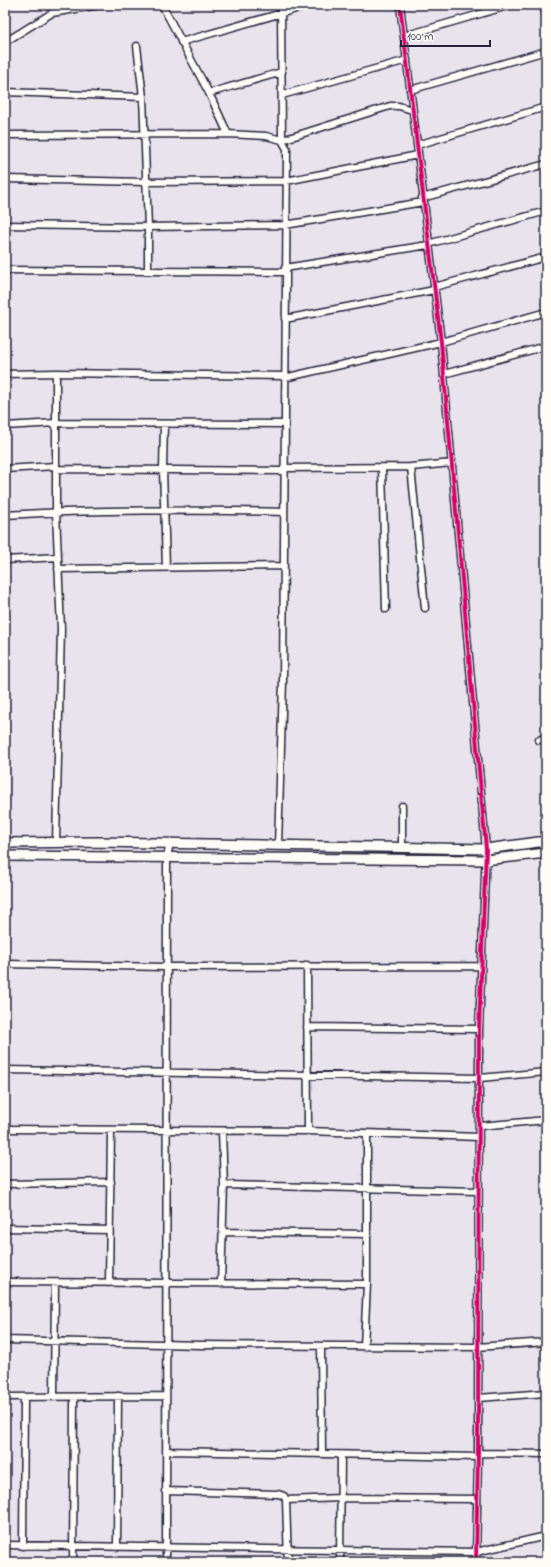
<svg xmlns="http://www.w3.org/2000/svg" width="551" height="1567" viewBox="0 0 551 1567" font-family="'Indie Flower',sans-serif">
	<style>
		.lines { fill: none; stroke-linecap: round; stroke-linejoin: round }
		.minor-casing { stroke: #22223b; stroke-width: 9 }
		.secondary-casing { stroke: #22223b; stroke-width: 12 }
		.minor { stroke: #fdfcf7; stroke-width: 6 }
		.secondary { stroke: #fdfcf7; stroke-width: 9 }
		.cycleway-casing { stroke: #fdfcf7; stroke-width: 6 }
		.cycleway { stroke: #d6006c; stroke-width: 4 }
	</style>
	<rect width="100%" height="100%" fill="#e9e3ee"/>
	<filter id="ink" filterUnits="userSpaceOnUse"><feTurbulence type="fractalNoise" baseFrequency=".025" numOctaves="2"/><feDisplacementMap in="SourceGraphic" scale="8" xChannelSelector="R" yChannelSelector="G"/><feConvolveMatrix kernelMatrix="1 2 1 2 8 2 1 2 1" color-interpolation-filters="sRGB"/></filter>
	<g filter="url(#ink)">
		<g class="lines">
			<g class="minor-casing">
				<path id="minor" d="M 162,5 L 209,93 L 228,134 L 266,136 L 282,140 L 390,106 L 399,106 L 412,110
					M 400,5 L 441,342 L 486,849 L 479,1029 L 478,1453 L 476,1562
					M 543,5 L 546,14
					M 404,36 L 511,5
					M 5,42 L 52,13 L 99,5
					M 181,42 L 310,5
					M 137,46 L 143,97
					M 410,90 L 546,51
					M 5,92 L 143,97 L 148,227 L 148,271
					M 209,93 L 282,72
					M 282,95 L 407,60
					M 5,135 L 228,134
					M 417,145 L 546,107
					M 5,179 L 145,182 L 286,181 L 418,155
					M 422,198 L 546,164
					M 5,225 L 148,227 L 285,225 L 423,202
					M 428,244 L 546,211
					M 285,268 L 428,245
					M 5,270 L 285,272
					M 434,287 L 546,257
					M 285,319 L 434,290
					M 5,374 L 56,373 L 285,376
					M 444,374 L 546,346
					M 284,378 L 441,342 L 546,312
					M 164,424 L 163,469 L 166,567
					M 5,426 L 56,423 L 284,424
					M 411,467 L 425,608
					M 284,468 L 411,467 L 452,463
					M 382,468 L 386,609
					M 5,469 L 56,466
					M 56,469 L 284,471
					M 5,515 C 98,509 191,510 284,512
					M 5,560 L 58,557
					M 58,569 L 283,566
					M 539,740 L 546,737
					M 56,842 L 61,629 L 56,512 L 56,373
					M 278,846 L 283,681 L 287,149 L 282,140 L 281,5
					M 402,848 L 402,806
					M 5,964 L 166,967 L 480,966
					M 307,965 L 308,1131
					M 307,1027 L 479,1029
					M 5,1070 L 480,1078 L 546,1072
					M 480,1126 L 546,1120
					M 5,1129 L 308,1131 L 479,1137
					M 5,1184 L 111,1182
					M 224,1185 L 478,1191
					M 5,1228 L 109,1230
					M 223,1232 L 368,1234
					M 5,1282 L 367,1284
					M 109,1283 L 111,1131
					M 221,1284 L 224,1185 L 222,1132
					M 5,1340 L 200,1345 L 477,1347 L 546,1342
					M 321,1347 L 322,1454
					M 364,1347 L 367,1284 L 367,1134
					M 5,1397 L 166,1396
					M 54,1397 L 55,1283
					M 478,1398 L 546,1393
					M 166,1451 L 478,1457
					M 478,1453 L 546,1454
					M 165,1491 L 278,1494 L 284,1496 L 286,1500 L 288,1562
					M 286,1500 L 341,1498 L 477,1499
					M 5,1545 L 476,1552 L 546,1536
					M 23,1546 L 24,1397
					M 117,1547 L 118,1396
					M 73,1562 L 74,1397
					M 166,1562 L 167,857 L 170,843
					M 340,1562 L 341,1455"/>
			</g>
			<g class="secondary-casing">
				<path id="secondary" d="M 5,843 L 99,842 L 486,849 L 546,841
					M 5,856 L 485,860 L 546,853"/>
			</g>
			<use href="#minor" class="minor"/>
			<use href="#secondary" class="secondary"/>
			<g class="cycleway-casing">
				<path id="cycleway" d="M 400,5 L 441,342 L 486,849 L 479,1029 L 478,1453 L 476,1562"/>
			</g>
			<use href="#cycleway" class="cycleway"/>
		</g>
	</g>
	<rect width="551" height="1567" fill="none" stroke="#fdfcf7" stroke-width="20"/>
	<rect x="10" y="10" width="531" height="1547" fill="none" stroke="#22223b" stroke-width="1.5" filter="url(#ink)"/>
	<path d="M401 40v6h89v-6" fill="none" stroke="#22223b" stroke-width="2"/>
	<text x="407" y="40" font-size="12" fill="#22223b" stroke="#fdfcf7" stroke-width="3" paint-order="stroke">100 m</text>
</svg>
